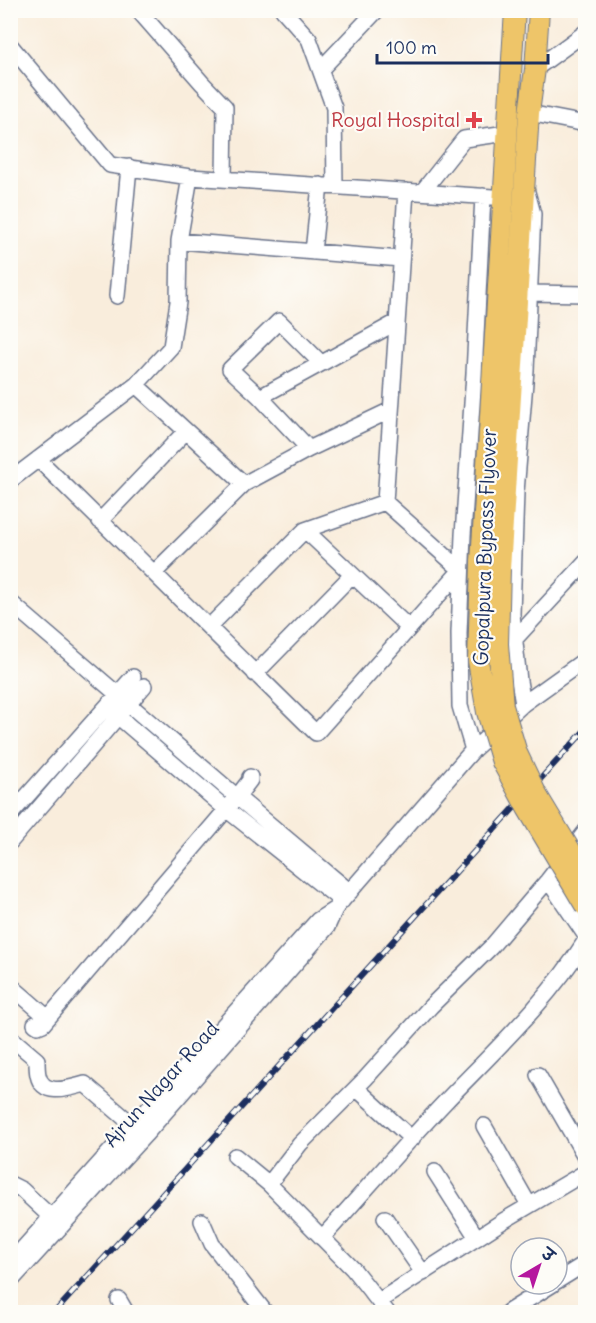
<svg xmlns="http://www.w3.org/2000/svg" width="596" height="1323" viewBox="0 0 596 1323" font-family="Delius,'Playpen Sans Deva',sans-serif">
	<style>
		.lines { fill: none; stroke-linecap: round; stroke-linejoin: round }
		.minor-casing { stroke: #69728a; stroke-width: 18 }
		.major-casing { stroke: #69728a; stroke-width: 22 }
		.minor { stroke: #fff; stroke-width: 15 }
		.major { stroke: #eec569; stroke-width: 20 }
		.rail-casing { stroke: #1b2f5e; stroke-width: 6 }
		.rail { stroke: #fdfcf7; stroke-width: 4; stroke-dasharray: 11; stroke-linecap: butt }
		.major-bridge-casing { stroke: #69728a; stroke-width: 22; stroke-linecap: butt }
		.major-bridge { stroke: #eec569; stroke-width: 20 }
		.health-dot { fill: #e0444e; stroke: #fdfcf7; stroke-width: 2 }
		.labels { text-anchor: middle; stroke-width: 4.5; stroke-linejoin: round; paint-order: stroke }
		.health-label { font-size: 20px; fill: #be3a42; stroke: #fdfcf7; text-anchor: end }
		.street-label { font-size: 20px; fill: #1b2f5e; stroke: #fdfcf7 }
	</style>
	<rect width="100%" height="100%" fill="#fdfcf7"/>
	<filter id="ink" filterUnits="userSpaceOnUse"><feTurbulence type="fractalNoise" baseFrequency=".0167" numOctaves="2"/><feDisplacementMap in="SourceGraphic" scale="12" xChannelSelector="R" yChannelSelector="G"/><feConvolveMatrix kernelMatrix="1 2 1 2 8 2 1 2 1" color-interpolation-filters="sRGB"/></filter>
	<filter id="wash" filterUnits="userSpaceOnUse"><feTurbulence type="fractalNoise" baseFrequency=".008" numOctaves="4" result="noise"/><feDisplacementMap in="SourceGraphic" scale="24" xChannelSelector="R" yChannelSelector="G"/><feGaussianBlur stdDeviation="1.35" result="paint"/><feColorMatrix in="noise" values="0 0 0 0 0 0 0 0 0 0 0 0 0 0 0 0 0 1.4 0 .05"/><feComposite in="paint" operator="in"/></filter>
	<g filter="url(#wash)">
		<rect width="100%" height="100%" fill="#f9eddc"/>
	</g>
	<g filter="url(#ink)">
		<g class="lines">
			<g class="minor-casing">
				<path id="minor" d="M 138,10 L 202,83 L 225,107 L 224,179
					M 283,10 L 309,39 L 334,108 L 335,186
					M 10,45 L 110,165 L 190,177 L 493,197
					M 321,69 L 377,10
					M 535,69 L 586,32
					M 529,113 L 586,124
					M 422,192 L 464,139 L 507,133
					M 179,241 L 401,259
					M 313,252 L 320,185
					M 529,293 L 586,294
					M 117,296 L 129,167
					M 136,385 L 244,484
					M 260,397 L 230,369 L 279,321 L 321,363
					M 391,410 L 309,449 L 260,397 L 397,322
					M 38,459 L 316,733 L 461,570 L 385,502 L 406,191
					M 12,479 L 136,385 L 171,347 L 178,302 L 179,241 L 190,177
					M 100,521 L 186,431
					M 305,530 L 409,628
					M 154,573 L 244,484 L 309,449
					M 10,602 L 237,797 L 350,892
					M 209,627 L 305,530 L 385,502
					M 514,640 L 586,562
					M 255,674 L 352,575
					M 523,704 L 519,681 L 512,614 L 516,492 L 526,370 L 533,214 L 527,192
					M 107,707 L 226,809 L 342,901
					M 473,750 L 460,706 L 459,633 L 463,535 L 474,374 L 483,196
					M 10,815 L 133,677
					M 10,842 L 144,686
					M 548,880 L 586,936
					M 10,985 L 48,1018
					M 35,1024 L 38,1026 L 43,1024 L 48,1018 L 237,797 L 250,780 L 250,777
					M 10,1037 L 37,1060 C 37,1065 37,1070 38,1075 C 43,1098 70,1088 85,1084 L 141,1132
					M 538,1075 L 586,1158
					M 356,1088 L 412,1139
					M 484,1126 L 529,1205
					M 235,1156 L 269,1184 L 353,1269 L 387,1312
					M 435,1172 L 477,1238
					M 10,1184 L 22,1190 L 52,1218
					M 269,1184 L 300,1144 L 365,1079 L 431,1006 L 491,947 L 548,880 L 586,831
					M 385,1218 L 423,1273
					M 202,1221 L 212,1244 L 265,1312
					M 322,1238 C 363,1193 403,1146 445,1102 C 494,1051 548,1001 586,940
					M 10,1263 L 318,920 L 335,909
					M 557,1281 L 586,1263
					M 10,1282 L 145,1135 L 327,927 L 335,909 L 339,904 L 473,750 L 523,704 L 586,659
					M 119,1300 L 126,1312
					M 379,1301 L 503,1221 L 586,1172
					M 508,1312 L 553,1284"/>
			</g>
			<g class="major-casing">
				<path id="major" d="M 481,562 L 515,10
					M 500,569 L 529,113 L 535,69 L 539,10"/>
			</g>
			<use href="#minor" class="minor"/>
			<use href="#major" class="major"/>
			<g class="rail-casing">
				<path id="rail" d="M 55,1312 L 586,729"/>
			</g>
			<use href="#rail" class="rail"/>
			<g class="major-bridge-casing">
				<path id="major-bridge" d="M 481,562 L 478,661 L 487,712 L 502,762 L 527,808 L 586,907
					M 500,569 L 498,644 L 503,706 L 517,753 L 537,795 L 586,876"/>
			</g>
			<use href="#major-bridge" class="major-bridge"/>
		</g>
	</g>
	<path class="health-dot" d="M471 111h6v6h6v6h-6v6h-6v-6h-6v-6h6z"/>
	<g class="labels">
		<g class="health-label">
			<text x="460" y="127">Royal Hospital</text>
		</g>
		<g class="street-label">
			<text transform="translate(485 547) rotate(-88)" y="7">Gopalpura Bypass Flyover</text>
			<text transform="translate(161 1084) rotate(-48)" y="7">Ajrun Nagar Road</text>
		</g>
	</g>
	<rect width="596" height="1323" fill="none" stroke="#fdfcf7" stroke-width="36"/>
	<g transform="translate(539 1266) rotate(39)"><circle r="28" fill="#fdfcf7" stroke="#a3aaba" stroke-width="1.5"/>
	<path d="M0-4.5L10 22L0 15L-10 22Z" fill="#b5179e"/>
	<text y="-9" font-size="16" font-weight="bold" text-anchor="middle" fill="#1b2f5e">उ</text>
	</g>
	<path d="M377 54v9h171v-9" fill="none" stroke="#1b2f5e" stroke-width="3"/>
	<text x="386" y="54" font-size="18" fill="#1b2f5e" stroke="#fdfcf7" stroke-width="4.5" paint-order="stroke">100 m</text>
</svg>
